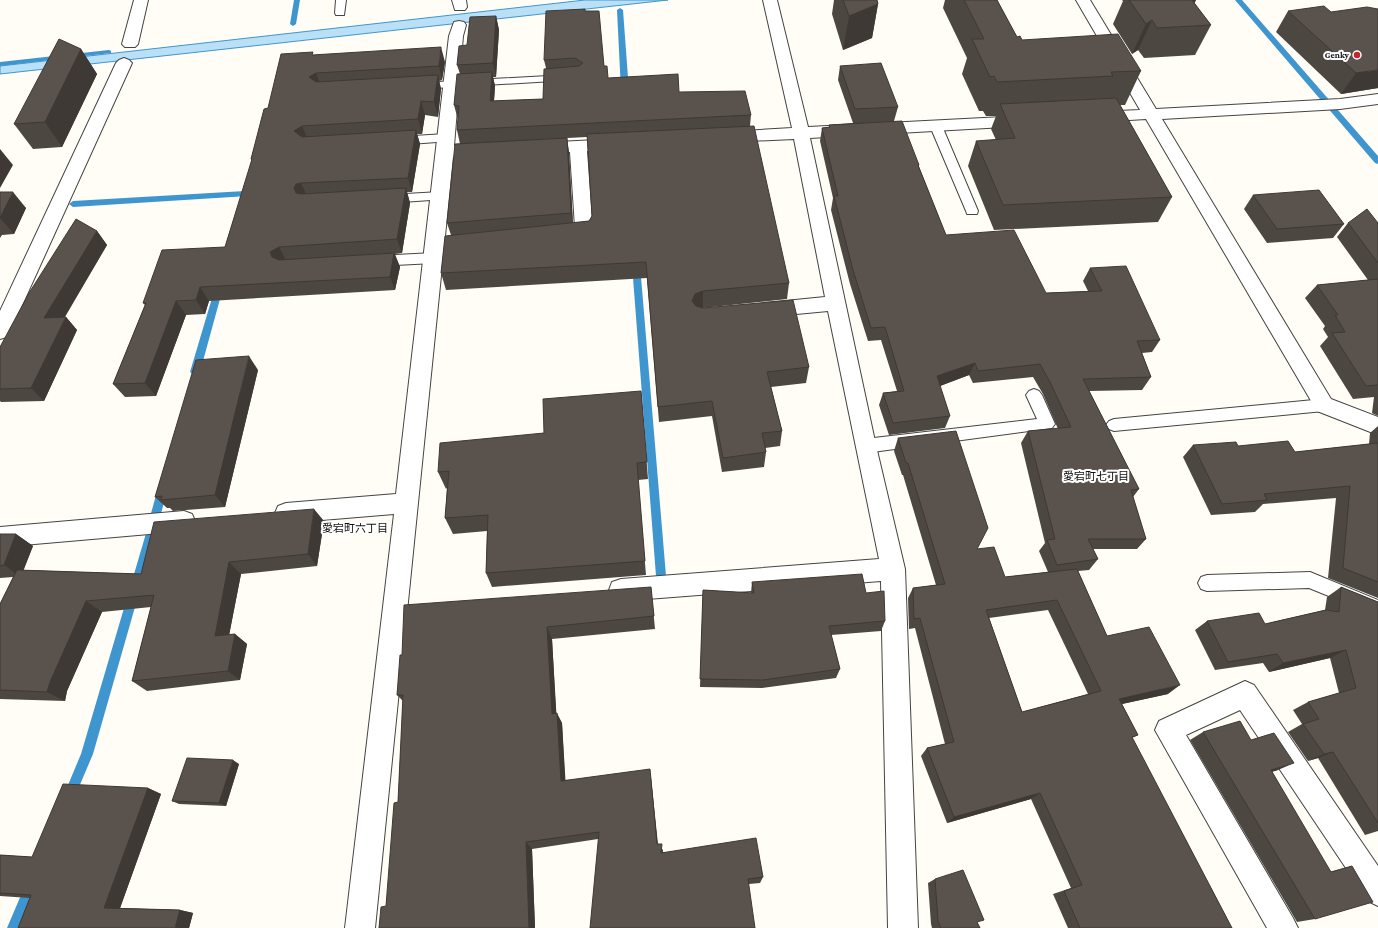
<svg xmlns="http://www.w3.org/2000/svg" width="1378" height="928" viewBox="0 0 1378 928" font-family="'Crimson Pro','Noto Sans JP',serif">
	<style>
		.water { fill: #b9e0f7; stroke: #3f96cf }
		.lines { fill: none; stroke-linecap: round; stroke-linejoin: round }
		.stream { fill: #3f96cf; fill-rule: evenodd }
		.service-casing { stroke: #444; stroke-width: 2 }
		.minor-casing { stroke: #444; stroke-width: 2 }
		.service { fill: #fff; fill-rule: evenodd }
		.minor { fill: #fff; fill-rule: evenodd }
		.wall { fill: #4d4742; fill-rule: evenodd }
		.shaded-wall { fill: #3f3936 }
		.building { fill: #5a524d; stroke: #3f3936; fill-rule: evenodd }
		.poi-dot { fill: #c4262e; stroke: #fff; stroke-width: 1.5 }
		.labels { text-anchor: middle; stroke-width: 4; stroke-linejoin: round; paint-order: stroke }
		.far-poi-label { font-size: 9px; font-weight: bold; fill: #111; stroke: #fff; text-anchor: end }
		.neighbourhood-label { font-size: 11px; fill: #111; stroke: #fff }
	</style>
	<rect width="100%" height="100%" fill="#fffdf5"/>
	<path class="water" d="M 585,0 L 668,0 L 0,74 L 0,66 Z"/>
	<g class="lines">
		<path class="stream" d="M 294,0 L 300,0 L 296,24 L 293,26 L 290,24 Z
			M 1235,0 L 1242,0 L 1378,156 L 1378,164 L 1375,163 Z
			M 620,8 L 623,10 L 629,91 L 625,93 L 621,91 L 617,10 Z
			M 109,50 L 111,51 L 111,53 L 0,66 L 0,62 Z
			M 245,191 L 249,194 L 248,196 L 73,207 L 69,204 L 73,201 Z
			M 636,262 L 640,265 L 666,576 L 665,579 L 661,581 L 657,579 L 656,576 L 632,265 Z
			M 219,285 L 223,288 L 200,372 L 195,376 L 190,372 L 215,288 Z
			M 163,484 L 167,485 L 168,488 L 160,517 L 159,520 L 155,522 L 151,520 L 150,517 L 158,488 L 159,485 Z
			M 152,525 L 156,527 L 157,530 L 93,754 L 73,801 L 69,803 L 65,801 L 63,797 L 81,754 L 147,530 L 148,527 Z
			M 32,879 L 37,881 L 39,886 L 21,928 L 7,928 L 27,881 Z"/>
		<g class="service-casing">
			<path id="service" d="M 336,0 L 346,0 L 344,15 L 336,15 L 335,13 Z
				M 566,75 L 572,78 L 570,80 L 419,89 L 413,86 L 419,83 Z
				M 936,122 L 942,126 L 978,211 L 977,214 L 967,214 L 966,211 L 930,126 Z
				M 446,134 L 452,138 L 450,141 L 397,145 L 391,141 L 397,137 Z
				M 440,192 L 445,193 L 446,196 L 445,199 L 388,203 L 383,202 L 382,199 L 383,196 L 388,195 Z
				M 434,253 L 439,255 L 441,258 L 439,261 L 434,263 L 376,266 L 371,264 L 369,261 L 371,258 L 376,256 Z
				M 1034,389 L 1039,391 L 1042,395 L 1055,424 L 1052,428 L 865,453 L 859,451 L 857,446 L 859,441 L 865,439 L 1037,419 L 1026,395 L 1029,391 Z
				M 1324,399 L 1329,401 L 1332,405 L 1329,409 L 1324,411 L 1114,431 L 1109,429 L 1106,425 L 1109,421 L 1114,419 Z
				M 1310,572 L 1378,600 L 1378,616 L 1309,588 L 1207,591 L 1201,589 L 1198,583 L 1201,577 L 1207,575 Z"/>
		</g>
		<g class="minor-casing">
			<path id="minor" d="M 134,0 L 148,0 L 138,44 L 135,47 L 125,47 L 122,44 Z
				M 452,0 L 466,0 L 467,7 L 465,10 L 455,10 Z
				M 763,0 L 777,0 L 808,127 L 1024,116 L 1030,117 L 1032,121 L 1030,125 L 1024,126 L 810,138 L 876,446 L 905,569 L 918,928 L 888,928 L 881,581 L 621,601 L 612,598 L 609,590 L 612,582 L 621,579 L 879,559 L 828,311 L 765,317 L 758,315 L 755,310 L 758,305 L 765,303 L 825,297 L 794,139 L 727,142 L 721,141 L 719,137 L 721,133 L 727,132 L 792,128 Z
				M 1076,0 L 1090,0 L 1156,109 L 1340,99 L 1378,94 L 1378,104 L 1340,109 L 1162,119 L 1331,399 L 1378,417 L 1378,435 L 1317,411 L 1146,119 L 1096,122 L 1090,121 L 1088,117 L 1090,113 L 1096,112 L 1140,110 Z
				M 459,21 L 464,22 L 466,25 L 463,36 L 454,146 L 485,145 L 491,146 L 493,150 L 491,154 L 453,157 L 375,928 L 345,928 L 394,514 L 286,523 L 278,520 L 275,513 L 278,506 L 286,503 L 396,494 L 449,36 L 454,22 Z
				M 124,58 L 129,60 L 132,63 L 10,332 L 7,337 L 0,339 L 0,311 L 116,63 L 119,60 Z
				M 617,139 L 623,140 L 625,144 L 623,148 L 587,151 L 593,233 L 590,237 C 580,240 568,241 558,238 L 555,234 L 558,230 L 575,227 L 570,152 L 537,153 L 531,152 L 529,148 L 531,144 L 537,143 Z
				M 184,511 L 192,514 L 195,521 L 192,528 L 184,531 L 0,547 L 0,527 Z
				M 1245,681 L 1254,685 L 1378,866 L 1378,906 L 1368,901 L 1240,710 L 1186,735 L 1293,918 L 1298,928 L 1267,928 L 1155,730 L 1159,721 Z"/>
		</g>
		<use href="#service" class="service"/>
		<use href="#minor" class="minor"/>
	</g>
	<path class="wall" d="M 834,0 L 877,0 L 878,4 L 872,38 L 843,50 L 832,14 Z
		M 945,0 L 997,0 L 1017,37 L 1022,40 L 1141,71 L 1125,105 L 1120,105 L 1172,197 L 1158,222 L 994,230 L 968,166 L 976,141 L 996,140 L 991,129 L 996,116 L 986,116 L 983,111 L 979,111 L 962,74 L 967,58 L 943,8 Z
		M 1122,0 L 1196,0 L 1194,3 L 1211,25 L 1195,55 L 1144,58 L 1138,50 L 1132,54 L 1113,24 L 1123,1 Z
		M 585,11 L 608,78 L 679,92 L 751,115 L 750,126 L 789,283 L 787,299 L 702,308 L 809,367 L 806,383 L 771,387 L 782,431 L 780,446 L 765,448 L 766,452 L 764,467 L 722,472 L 712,416 L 659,422 L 647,278 L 446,290 L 441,273 L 451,235 L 447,223 L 460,144 L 457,130 L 458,120 L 454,105 L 460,74 L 457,65 L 467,45 L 496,16 L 499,30 L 496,77 L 493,77 L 495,86 L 494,101 L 543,99 L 546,68 L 544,60 ZM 587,137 L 592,216 L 589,221 L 573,223 L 569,153 L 567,138 Z
		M 1288,11 L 1331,12 L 1378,88 L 1341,94 L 1276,32 Z
		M 81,49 L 97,74 L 62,147 L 33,149 L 14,124 Z
		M 314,55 L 445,62 L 442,80 L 439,81 L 441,89 L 438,117 L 425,115 L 422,134 L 417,134 L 420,144 L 412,192 L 407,192 L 410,203 L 402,253 L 395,254 L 400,267 L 395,290 L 209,301 L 205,314 L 186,315 L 156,396 L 125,397 L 113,384 L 145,305 L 143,303 L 225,247 L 252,161 L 251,159 L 268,108 Z
		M 840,66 L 898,107 L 894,121 L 919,165 L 919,167 L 946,235 L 1046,293 L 1088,291 L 1083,281 L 1090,268 L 1160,340 L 1152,352 L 1142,353 L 1151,377 L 1142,390 L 1089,391 L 1139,489 L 1133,497 L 1146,539 L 1137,549 L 1093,549 L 1098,559 L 1089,570 L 1078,571 L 1107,636 L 1168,694 L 1122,704 L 1138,735 L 1132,738 L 1232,928 L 1068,928 L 1053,894 L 1071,888 L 1031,799 L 947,823 L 921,756 L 927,748 L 945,744 L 915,628 L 909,629 L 908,598 L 913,588 L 936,585 L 903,475 L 902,475 L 894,451 L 898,438 L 977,549 L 1005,577 L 1048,572 L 1039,551 L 1045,543 L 1021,443 L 1028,431 L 1058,429 L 1043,394 L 1033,377 L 973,383 L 969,375 L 940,386 L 950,416 L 945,428 L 889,435 L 879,405 L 883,393 L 897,391 L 881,340 L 868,341 L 850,284 L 831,210 L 833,198 L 820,141 L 822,128 L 829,127 L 829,125 L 853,123 L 838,80 ZM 1048,610 L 1088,694 L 1022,712 L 989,618 Z
		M 0,192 L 26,208 L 14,234 L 2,235 L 0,238 Z
		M 1253,195 L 1344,224 L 1333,238 L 1267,243 L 1244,209 Z
		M 1348,223 L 1378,223 L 1378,416 L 1372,413 L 1374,397 L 1353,399 L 1320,346 L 1328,337 L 1323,329 L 1325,326 L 1305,298 L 1317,285 L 1368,280 L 1337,237 Z
		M 97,231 L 107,245 L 65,317 L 66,317 L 77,330 L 44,401 L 1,402 L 0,401 L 0,347 Z
		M 258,370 L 225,507 L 173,511 L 170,508 L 167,508 L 155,497 Z
		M 641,391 L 648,479 L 638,480 L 646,575 L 492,587 L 486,573 L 487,531 L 453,534 L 445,518 L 447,488 L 446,489 L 438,472 L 544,433 Z
		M 1378,426 L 1378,598 L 1328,578 L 1336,498 L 1263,504 L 1255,512 L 1211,515 L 1183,457 L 1193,445 L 1238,446 L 1295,452 L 1369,444 L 1370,433 Z
		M 324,521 L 317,566 L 241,574 L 229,635 L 235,634 L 247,644 L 240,680 L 147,691 L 132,681 L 151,607 L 102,612 L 67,691 L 65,701 L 0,699 L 0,604 L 13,577 L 0,578 L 0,534 L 16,534 L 33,546 L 23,570 L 141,574 Z
		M 752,582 L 866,593 L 885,621 L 881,631 L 831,635 L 840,669 L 836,678 L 762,688 L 700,687 L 703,590 L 751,593 Z
		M 651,587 L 655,629 L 552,639 L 556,713 L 562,723 L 565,780 L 651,778 L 658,844 L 663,850 L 663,852 L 763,877 L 760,883 L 749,884 L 598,839 L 532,849 L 535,928 L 379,928 L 386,906 L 398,802 L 403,701 L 397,695 L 402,655 Z
		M 1341,587 L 1378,602 L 1378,831 L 1365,835 L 1318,758 L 1308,761 L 1288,732 L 1302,724 L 1293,710 L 1308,702 L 1339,693 L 1330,658 L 1269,672 L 1263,663 L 1215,670 L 1195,630 L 1207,621 L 1265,624 L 1325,610 L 1327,597 Z
		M 1203,732 L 1251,740 L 1278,770 L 1272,772 L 1330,872 L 1352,866 L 1315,919 L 1297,922 L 1190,740 Z
		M 239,764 L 226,806 L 179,804 L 172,801 Z
		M 148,788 L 161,794 L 120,908 L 180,910 L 193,913 L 189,928 L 30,898 L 0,896 L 0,855 L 32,857 Z
		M 935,879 L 977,922 L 980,928 L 932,928 L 931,924 L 928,883 Z"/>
	<path class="shaded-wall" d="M 1188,0 L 1196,0 L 1186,21 Z
		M 878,4 L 872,38 L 843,50 L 849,16 Z
		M 496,16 L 499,30 L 496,77 L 493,63 Z
		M 1152,20 L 1138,50 L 1132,54 L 1146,24 Z
		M 441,47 L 445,62 L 442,80 L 439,66 Z
		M 81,49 L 97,74 L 62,147 L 45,122 Z
		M 1378,70 L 1378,88 L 1341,94 L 1356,73 Z
		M 492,72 L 495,86 L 493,115 L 490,101 Z
		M 316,73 L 322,88 L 309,77 Z
		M 438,75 L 441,89 L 438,117 L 434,102 Z
		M 421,101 L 425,115 L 422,134 L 418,119 Z
		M 302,126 L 308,140 L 301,146 L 294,131 Z
		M 416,130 L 420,144 L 412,192 L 408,178 Z
		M 567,138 L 569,153 L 573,227 L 571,213 Z
		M 0,149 L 13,165 L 0,188 Z
		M 301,183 L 308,198 L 301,203 L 294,188 L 296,184 Z
		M 406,188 L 410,203 L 402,253 L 397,239 Z
		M 13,192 L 26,208 L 14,234 L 0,218 Z
		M 97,231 L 107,245 L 56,331 L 44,318 Z
		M 279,247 L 286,260 L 278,266 L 270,252 Z
		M 394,253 L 400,267 L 395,290 L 390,277 Z
		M 200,287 L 209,301 L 205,314 L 196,300 Z
		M 703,291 L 703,308 L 695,310 L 692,301 L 695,294 Z
		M 176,301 L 186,315 L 156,396 L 145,383 Z
		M 66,317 L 77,330 L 44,401 L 31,388 Z
		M 249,356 L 258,370 L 225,507 L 215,495 Z
		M 975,363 L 969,375 L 932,389 L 937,376 Z
		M 314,509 L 324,521 L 317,566 L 308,554 Z
		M 16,534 L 33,546 L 21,577 L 4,565 Z
		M 229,562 L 241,574 L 227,646 L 215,636 Z
		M 86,601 L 102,612 L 67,691 L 65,701 L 47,692 L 50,682 Z
		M 547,627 L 552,639 L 557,724 L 552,714 Z
		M 235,634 L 247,644 L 240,680 L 228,671 Z
		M 1346,650 L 1330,658 L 1269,672 L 1283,663 Z
		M 1180,685 L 1168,694 L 1108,707 L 1119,699 Z
		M 557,713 L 562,723 L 566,789 L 561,781 Z
		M 1333,752 L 1318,758 L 1308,761 L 1324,754 Z
		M 233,760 L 239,764 L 226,806 L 219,803 Z
		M 1294,763 L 1278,770 L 1255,776 L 1271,770 Z
		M 650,769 L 651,778 L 658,850 L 657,844 Z
		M 148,788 L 161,794 L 119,911 L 104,908 Z
		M 1040,793 L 1031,799 L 947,823 L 954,817 Z
		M 526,842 L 532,849 L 535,928 L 529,928 Z
		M 180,910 L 193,913 L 189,928 L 175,928 Z"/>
	<path class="building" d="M 843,0 L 877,0 L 878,4 L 849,16 Z
		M 964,0 L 997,0 L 1017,37 L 1020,36 L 1022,40 L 1118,34 L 1141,71 L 1111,72 L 1113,76 L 997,82 L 994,76 L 990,77 L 972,39 L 984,39 Z
		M 1129,0 L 1192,0 L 1211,25 L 1157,28 L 1152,20 L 1146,24 Z
		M 1324,6 L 1331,12 L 1367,7 L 1378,9 L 1378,70 L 1356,73 L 1288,11 Z
		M 585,9 L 585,11 L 599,11 L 604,66 L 607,66 L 608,78 L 678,74 L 679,92 L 745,91 L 751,115 L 457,130 L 459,106 L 454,105 L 457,74 L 492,72 L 490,101 L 543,99 L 544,69 L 579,66 L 583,63 L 575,58 L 544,60 L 546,11 Z
		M 496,16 L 493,63 L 457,65 L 459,46 L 467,45 L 470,17 Z
		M 59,39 L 81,49 L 45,122 L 14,124 Z
		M 441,47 L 439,66 L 316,73 L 309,77 L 316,82 L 438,75 L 434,102 L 421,101 L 418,119 L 302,126 L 294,131 L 302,137 L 416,130 L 408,178 L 301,183 L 296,184 L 294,188 L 296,193 L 301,194 L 406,188 L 397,239 L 279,247 L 270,252 L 272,257 L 279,260 L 394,253 L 390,277 L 200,287 L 196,300 L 176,301 L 145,383 L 113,384 L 146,303 L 143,303 L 162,250 L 225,247 L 252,159 L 251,159 L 264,109 L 268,108 L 281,54 L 313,52 L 312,55 Z
		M 881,63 L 898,107 L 855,109 L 840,66 Z
		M 1116,98 L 1172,197 L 1003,205 L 976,141 L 1015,138 L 1000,104 Z
		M 902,121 L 919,165 L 918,165 L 946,235 L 1014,230 L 1046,293 L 1102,291 L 1090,268 L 1126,266 L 1160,340 L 1137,341 L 1151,377 L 1083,379 L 1139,489 L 1131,490 L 1146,539 L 1088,539 L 1098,559 L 1057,565 L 1047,540 L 1055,539 L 1028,431 L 1071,427 L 1050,382 L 1040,364 L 978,371 L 975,363 L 937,376 L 950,416 L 893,423 L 883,393 L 904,391 L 885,327 L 871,328 L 853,270 L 834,196 L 838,196 L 822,128 L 830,127 L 829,125 Z
		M 754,126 L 789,283 L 703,291 L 695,294 L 692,301 L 696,306 L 703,308 L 793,300 L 809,367 L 767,372 L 782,431 L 762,433 L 766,452 L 723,458 L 712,401 L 658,407 L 646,262 L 441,273 L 445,236 L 589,221 L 592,216 L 587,134 Z
		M 567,138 L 571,213 L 447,223 L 455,144 Z
		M 1319,190 L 1344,224 L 1277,229 L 1253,195 Z
		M 0,192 L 13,192 L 0,218 Z
		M 1367,209 L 1378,223 L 1378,263 L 1348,223 Z
		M 76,219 L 97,231 L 44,318 L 66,317 L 31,388 L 0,389 L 0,347 L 29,293 Z
		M 1378,279 L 1378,385 L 1366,386 L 1332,333 L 1345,332 L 1335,315 L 1338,315 L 1317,285 Z
		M 249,356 L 215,495 L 161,500 L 162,496 L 155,497 L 196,360 Z
		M 641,391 L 647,462 L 637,463 L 645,561 L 486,573 L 488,515 L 445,518 L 449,471 L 438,472 L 440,443 L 544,433 L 543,399 Z
		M 956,431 L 988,528 L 977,549 L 994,547 L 1005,577 L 1077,569 L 1107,636 L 1149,627 L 1180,685 L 1119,699 L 1138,735 L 1132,737 L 1232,928 L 1080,928 L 1064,891 L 1082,885 L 1040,793 L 954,817 L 927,748 L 954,742 L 920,618 L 914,619 L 913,588 L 945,584 L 908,463 L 906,463 L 898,438 ZM 1057,600 L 1101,691 L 1022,712 L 986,610 Z
		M 1288,441 L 1295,452 L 1378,443 L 1378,582 L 1343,568 L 1350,486 L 1264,494 L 1267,500 L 1222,504 L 1193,445 L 1236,442 L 1238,446 Z
		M 314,509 L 308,554 L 229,562 L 215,636 L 235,634 L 228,671 L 132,681 L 154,595 L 86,601 L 50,682 L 47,692 L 0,690 L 0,604 L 17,570 L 141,574 L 154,522 Z
		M 0,534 L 16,534 L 4,565 L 0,566 Z
		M 862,574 L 866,593 L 884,591 L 885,621 L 829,626 L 840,669 L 763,680 L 700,679 L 703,590 L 754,593 L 752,582 Z
		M 651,587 L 654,616 L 547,627 L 552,714 L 557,713 L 561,781 L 650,769 L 657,844 L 662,844 L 661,853 L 756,838 L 763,877 L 748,879 L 755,928 L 590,928 L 599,832 L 526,842 L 529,928 L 379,928 L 381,907 L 386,906 L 394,803 L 398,802 L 403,695 L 397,695 L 400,655 L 402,655 L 404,605 Z
		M 1341,587 L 1378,602 L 1378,823 L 1333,752 L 1324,754 L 1303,724 L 1319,719 L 1308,702 L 1356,688 L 1346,650 L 1283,663 L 1277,654 L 1228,662 L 1207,621 L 1259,613 L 1265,624 L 1326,610 L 1339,612 Z
		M 1240,721 L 1251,740 L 1274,733 L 1294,763 L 1271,770 L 1331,872 L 1352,866 L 1373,902 L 1315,919 L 1203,732 Z
		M 187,758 L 233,760 L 219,803 L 172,801 Z
		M 63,784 L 148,788 L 104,908 L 180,910 L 175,928 L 18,928 L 31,895 L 0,893 L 0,855 L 32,857 Z
		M 963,870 L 984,920 L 977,922 L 980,928 L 941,928 L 938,921 L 935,879 Z"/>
	<circle class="poi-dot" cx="1357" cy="55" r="4"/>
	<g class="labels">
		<g class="far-poi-label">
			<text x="1349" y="58">Genky</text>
		</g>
		<g class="neighbourhood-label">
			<text x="1096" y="480">愛宕町七丁目</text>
			<text x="355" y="532">愛宕町六丁目</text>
		</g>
	</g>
</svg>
